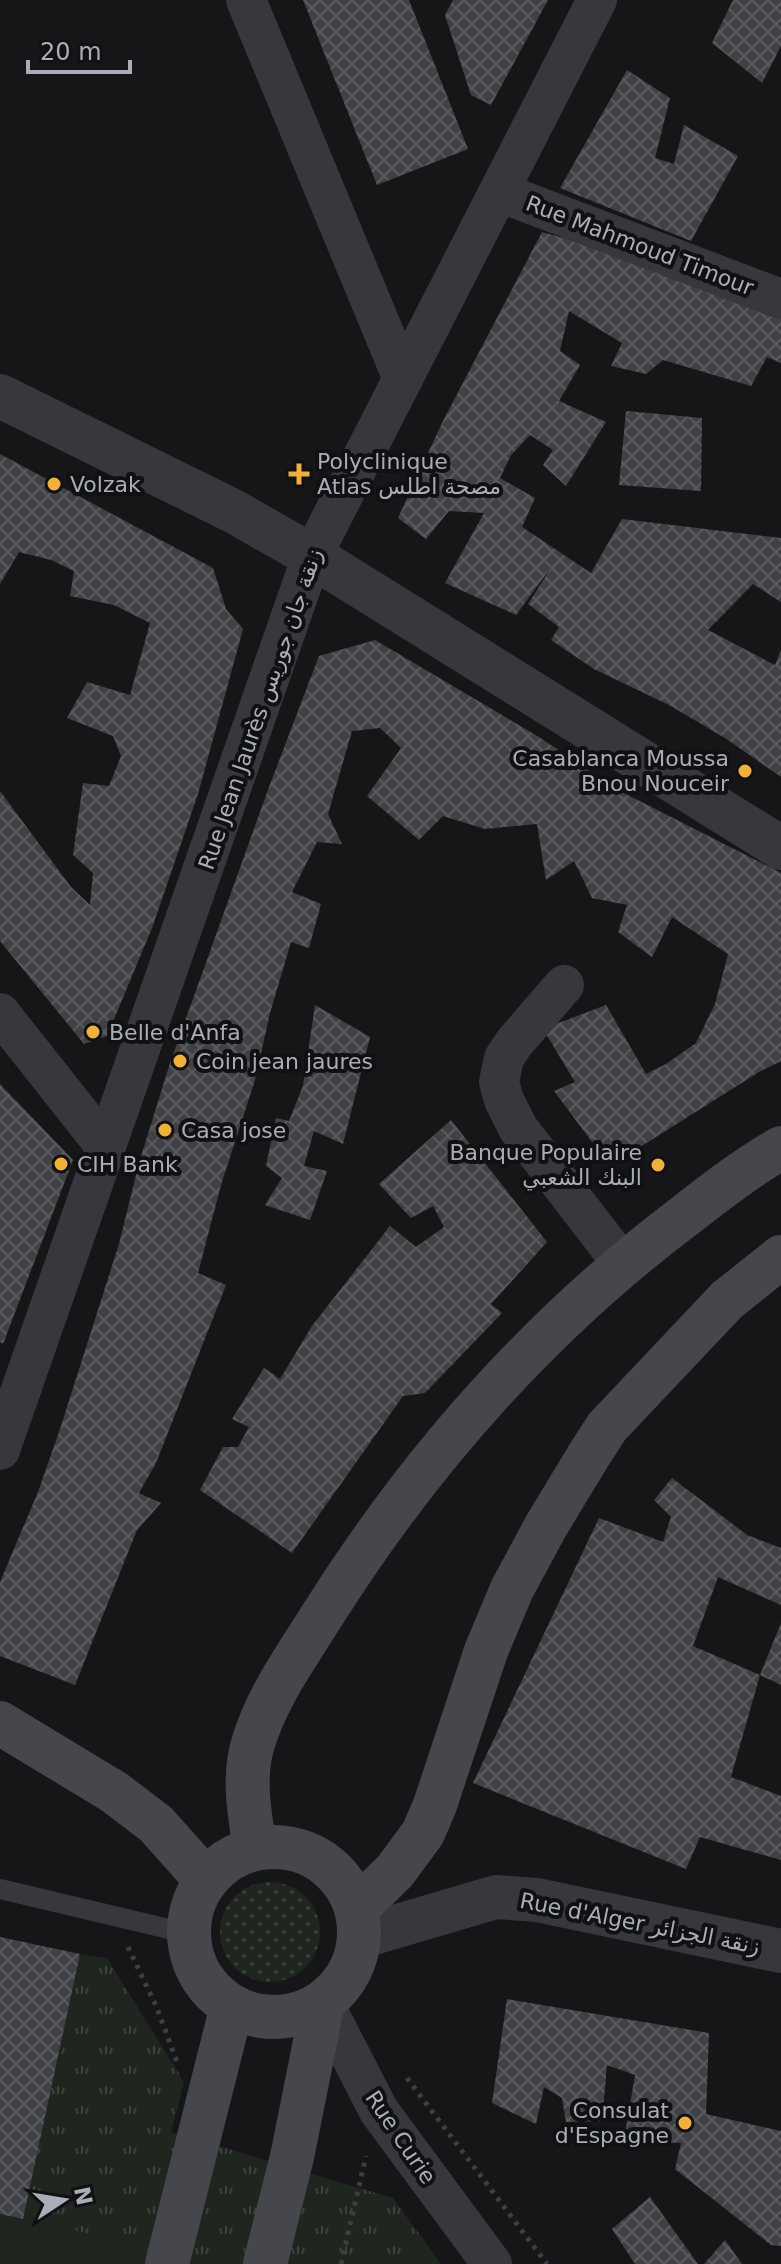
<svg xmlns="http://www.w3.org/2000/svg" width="781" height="2264" viewBox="0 0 781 2264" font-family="'DejaVu Sans','Noto Naskh Arabic',sans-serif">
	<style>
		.grass { fill: url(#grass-dots) }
		.park { fill: url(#park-tufts) }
		.pitch { fill: #1e261f }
		.building { fill: url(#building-cross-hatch) }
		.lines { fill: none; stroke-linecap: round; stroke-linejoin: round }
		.path { stroke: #3d3f44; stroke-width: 5; stroke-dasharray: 4 6; stroke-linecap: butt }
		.service { stroke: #37383d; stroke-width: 20 }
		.minor { stroke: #37383d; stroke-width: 40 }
		.tertiary { stroke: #37383d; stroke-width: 44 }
		.secondary { stroke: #45474d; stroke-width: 44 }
		.poi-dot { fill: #f2b134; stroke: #111113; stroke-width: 3 }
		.labels { text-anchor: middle; stroke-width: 8; stroke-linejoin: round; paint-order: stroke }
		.street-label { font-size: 22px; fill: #a8adb8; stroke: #111113 }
		.poi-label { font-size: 22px; fill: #a8adb8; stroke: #111113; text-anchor: start }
	</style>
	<defs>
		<pattern id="grass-dots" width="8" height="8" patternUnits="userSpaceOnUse" patternTransform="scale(2)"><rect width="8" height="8" fill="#1e261f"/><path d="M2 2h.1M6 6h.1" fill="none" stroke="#3c433d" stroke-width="1.8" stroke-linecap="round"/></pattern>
		<pattern id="park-tufts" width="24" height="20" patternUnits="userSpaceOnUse" patternTransform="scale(2)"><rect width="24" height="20" fill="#1e261f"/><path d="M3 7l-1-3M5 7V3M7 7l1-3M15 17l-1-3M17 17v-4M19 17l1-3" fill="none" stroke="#3c433d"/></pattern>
		<pattern id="building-cross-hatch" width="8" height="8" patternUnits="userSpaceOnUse" patternTransform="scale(2)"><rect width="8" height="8" fill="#404145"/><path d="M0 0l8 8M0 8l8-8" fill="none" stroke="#595a5e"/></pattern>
	</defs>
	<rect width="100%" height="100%" fill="#161618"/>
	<path class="grass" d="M220 1932a50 50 0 1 1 100 0a50 50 0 1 1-100 0Z"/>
	<path class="park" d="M 80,1954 L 107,1958 L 184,2082 L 171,2132 L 393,2198 L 441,2264 L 112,2264 L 117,2240 L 23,2219 Z"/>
	<path class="pitch" d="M 0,2214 L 117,2240 L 112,2264 L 0,2264 Z"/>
	<path class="building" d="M 303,0 L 409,0 L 468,149 L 377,185 Z
		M 453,0 L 548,0 L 491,105 L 471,95 L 445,15 Z
		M 733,0 L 781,0 L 781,46 L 762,83 L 712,43 Z
		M 627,70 L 670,98 L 655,158 L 674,164 L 684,125 L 738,156 L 691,241 L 560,188 Z
		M 542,232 L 599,248 L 781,317 L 781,363 L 767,357 L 751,386 L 663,360 L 646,374 L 611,366 L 622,343 L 569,311 L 560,351 L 580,365 L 559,401 L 606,422 L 566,486 L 543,465 L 553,450 L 530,435 L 511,455 L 500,478 L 535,498 L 522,527 L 591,573 L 622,519 L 781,538 L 781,602 L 753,584 L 708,630 L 775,665 L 781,650 L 781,777 L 725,738 L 669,705 L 594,669 L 551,640 L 559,627 L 528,604 L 552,566 L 516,615 L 445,583 L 484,513 L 449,511 L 426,539 L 398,518 L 442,423 Z
		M 626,411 L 702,418 L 701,491 L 619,485 Z
		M 0,454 L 213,568 L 226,609 L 243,629 L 198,794 L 152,928 L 107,1036 L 84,1044 L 0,941 L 0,791 L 71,887 L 90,905 L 93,873 L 73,855 L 83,783 L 109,786 L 121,756 L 113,736 L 67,718 L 87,682 L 130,695 L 150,623 L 114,605 L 70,596 L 74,571 L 51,560 L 19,552 L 0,584 Z
		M 375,640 L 539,737 L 616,789 L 781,873 L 781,1061 L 759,1072 L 610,1166 L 554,1091 L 575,1082 L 543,1029 L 606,1005 L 646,1074 L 666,1064 L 696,1043 L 715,1004 L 728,954 L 672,917 L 652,957 L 618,932 L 627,905 L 592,898 L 574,861 L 546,880 L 537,824 L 485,829 L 443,816 L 419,840 L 367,796 L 401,748 L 380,728 L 352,731 L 328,814 L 342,844 L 317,842 L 292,892 L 321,904 L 309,948 L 291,942 L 270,1013 L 255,1080 L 221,1185 L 198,1273 L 226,1285 L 156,1463 L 139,1493 L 161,1503 L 137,1530 L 75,1685 L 0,1656 L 0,1582 L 38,1492 L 60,1429 L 119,1244 L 139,1163 L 170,1063 L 269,787 L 319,656 Z
		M 315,1005 L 370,1037 L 343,1144 L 314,1131 L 304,1166 L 327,1171 L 310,1220 L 265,1205 L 282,1178 L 266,1166 L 276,1118 L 289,1121 L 303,1086 Z
		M 0,1084 L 73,1160 L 3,1344 L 0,1342 Z
		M 451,1120 L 547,1242 L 491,1304 L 502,1313 L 425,1393 L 403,1396 L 292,1553 L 200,1490 L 223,1447 L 238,1447 L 249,1427 L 232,1419 L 264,1368 L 280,1379 L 312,1326 L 390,1226 L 416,1247 L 444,1227 L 433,1206 L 411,1218 L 379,1184 Z
		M 672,1478 L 747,1535 L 781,1548 L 781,1605 L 718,1577 L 693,1646 L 760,1675 L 781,1623 L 781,1685 L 760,1675 L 731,1777 L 781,1796 L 781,1860 L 700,1837 L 686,1869 L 473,1783 L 599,1518 L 663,1542 L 671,1517 L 654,1500 Z
		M 0,1937 L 80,1954 L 23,2219 L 0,2214 Z
		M 507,1999 L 709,2033 L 706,2114 L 781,2131 L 781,2246 L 771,2245 L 675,2169 L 681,2143 L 624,2140 L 635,2075 L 607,2065 L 602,2121 L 566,2122 L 562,2098 L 544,2087 L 536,2124 L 492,2103 Z
		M 650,2197 L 698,2264 L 635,2264 L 612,2229 Z
		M 725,2240 L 742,2264 L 704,2264 Z"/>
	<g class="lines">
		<path class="path" d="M 128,1947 L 157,2008 L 177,2062
			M 407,2078 L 547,2264
			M 341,2264 L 366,2156"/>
		<path class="service" d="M 0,1889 L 190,1934"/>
		<path class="minor" d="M 246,0 L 403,379
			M 499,192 L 781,299
			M 564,985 L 514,1043 L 504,1058 L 499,1082 L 504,1100 L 518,1128 L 622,1263
			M 0,1013 L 106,1147
			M 0,1450 L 312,556 L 597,0
			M 323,2002 L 379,2111 L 492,2264"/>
		<path class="tertiary" d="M 0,396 L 233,511 L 312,556 L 781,848
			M 360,1937 L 496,1897 L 537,1900 L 781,1951"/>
		<path class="secondary" d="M 0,1723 L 114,1792 L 156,1824 L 206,1880
			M189 1932a85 85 0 1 1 170 0a85 85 0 1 1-170 0Z
			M 255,1849 C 250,1816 243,1780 252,1747 C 265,1699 297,1656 323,1614 C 419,1462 539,1326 682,1218 C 714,1193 746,1168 781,1148
			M 356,1909 L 395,1871 L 423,1833 L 435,1805 L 486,1651 L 512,1589 L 546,1526 L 589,1455 L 607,1427 L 727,1300 L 781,1257
			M 167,2264 L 232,2006
			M 265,2264 L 292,2157 L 323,2002"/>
	</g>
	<g class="poi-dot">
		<path d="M295 462h8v8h8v8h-8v8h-8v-8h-8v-8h8z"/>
		<circle cx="54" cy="484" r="8"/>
		<circle cx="745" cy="771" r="8"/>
		<circle cx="93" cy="1032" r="8"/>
		<circle cx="180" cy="1061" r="8"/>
		<circle cx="165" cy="1130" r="8"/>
		<circle cx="61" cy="1164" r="8"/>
		<circle cx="658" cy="1165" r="8"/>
		<circle cx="685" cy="2123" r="8"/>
	</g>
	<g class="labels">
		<g class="street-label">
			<text transform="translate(640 245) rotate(21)" y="8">Rue Mahmoud Timour</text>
			<text transform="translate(260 709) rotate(-71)" y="8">Rue Jean Jaurès زنقة جان جوريس</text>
			<text transform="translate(640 1923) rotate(11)" y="8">Rue d'Alger زنقة الجزائر</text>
			<text transform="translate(401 2137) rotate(56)" y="8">Rue Curie</text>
		</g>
		<g class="poi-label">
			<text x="317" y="469">Polyclinique<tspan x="317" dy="25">Atlas مصحة اطلس</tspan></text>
			<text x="70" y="492">Volzak</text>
			<text x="729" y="766" text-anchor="end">Casablanca Moussa<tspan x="729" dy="25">Bnou Nouceir</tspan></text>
			<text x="109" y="1040">Belle d'Anfa</text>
			<text x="196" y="1069">Coin jean jaures</text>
			<text x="181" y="1138">Casa jose</text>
			<text x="642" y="1160" text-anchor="end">Banque Populaire<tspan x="642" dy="25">البنك الشعبي</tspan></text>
			<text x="77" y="1172">CIH Bank</text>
			<text x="669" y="2118" text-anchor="end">Consulat<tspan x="669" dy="25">d'Espagne</tspan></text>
		</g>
	</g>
	<g transform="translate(64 2200) rotate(78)" stroke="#111113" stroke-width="6" paint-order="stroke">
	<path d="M0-6L14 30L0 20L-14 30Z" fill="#a8adb8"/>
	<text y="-12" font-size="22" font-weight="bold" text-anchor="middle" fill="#a8adb8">N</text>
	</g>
	<path d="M28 60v12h102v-12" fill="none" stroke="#a8adb8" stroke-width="4"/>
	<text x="40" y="60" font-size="24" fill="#a8adb8" stroke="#111113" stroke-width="6" paint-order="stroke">20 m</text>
</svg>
